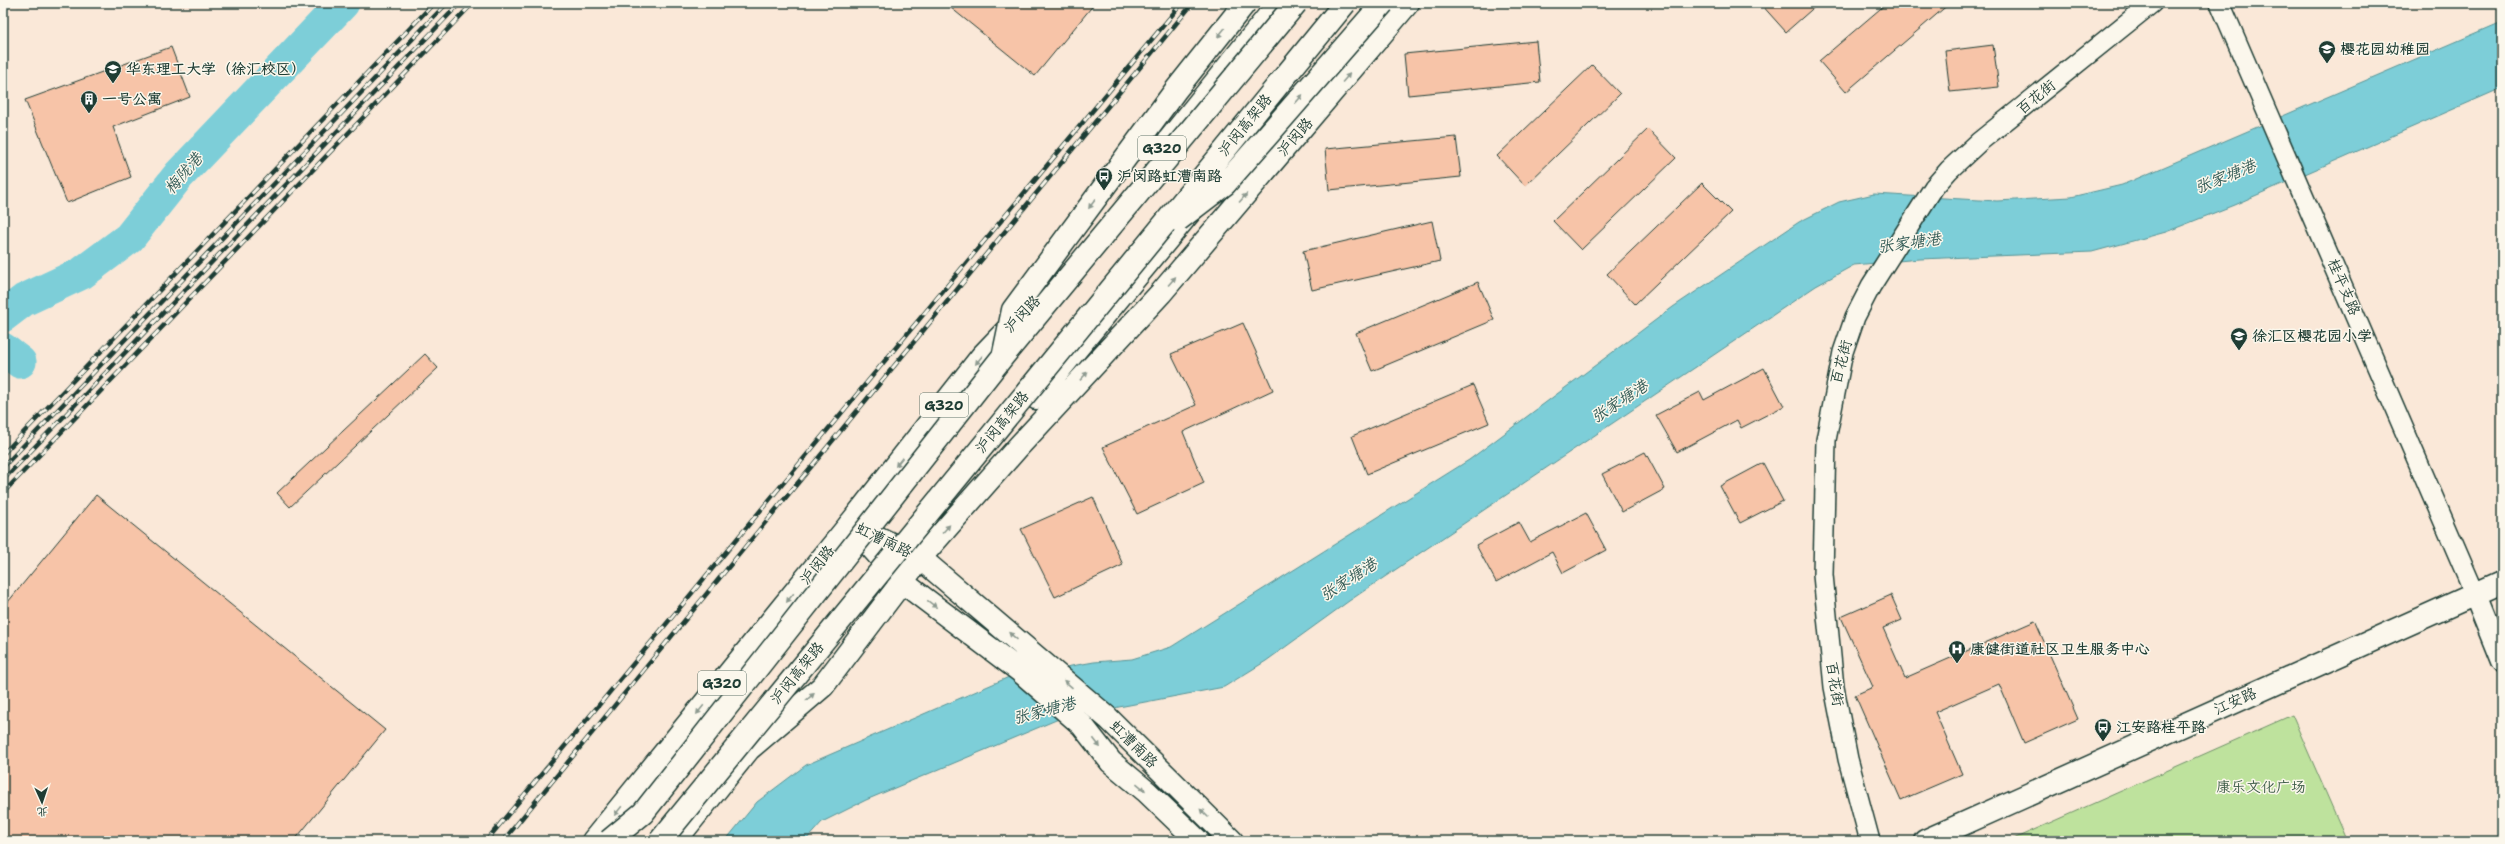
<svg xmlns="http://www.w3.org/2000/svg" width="2505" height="844" viewBox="0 0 2505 844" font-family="'Shantell Sans','LXGW WenKai TC',sans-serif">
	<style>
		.green { fill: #bee29d; stroke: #6e9068 }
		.water { fill: #7dced8; stroke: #579496 }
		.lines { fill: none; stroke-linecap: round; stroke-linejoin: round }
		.river { stroke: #7dced8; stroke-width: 33 }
		.building { fill: #f7c4a8; stroke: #1f3d34 }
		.street-casing { stroke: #1f3d34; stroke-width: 22 }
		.secondary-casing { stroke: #1f3d34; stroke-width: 25 }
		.primary-casing { stroke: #1f3d34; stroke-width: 25 }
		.street { stroke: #fbf7ec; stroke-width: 19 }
		.secondary { stroke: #fbf7ec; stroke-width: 22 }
		.primary { stroke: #fbf7ec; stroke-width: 22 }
		.rail-casing { stroke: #1f3d34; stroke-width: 4.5 }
		.rail { stroke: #fbf7ec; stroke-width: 3; stroke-dasharray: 9; stroke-linecap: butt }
		.highway-bridge-casing { stroke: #1f3d34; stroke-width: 25; stroke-linecap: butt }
		.highway-bridge { stroke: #fbf7ec; stroke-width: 22 }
		.oneway { fill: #8d9a90 }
		.labels { text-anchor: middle; stroke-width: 3; stroke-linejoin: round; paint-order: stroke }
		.shield { fill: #fbf7ec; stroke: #61756b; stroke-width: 1 }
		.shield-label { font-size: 14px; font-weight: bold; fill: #1f3d34 }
		.poi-label { font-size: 15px; font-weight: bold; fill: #1f3d34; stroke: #fbf7ec; text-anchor: start }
		.street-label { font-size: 15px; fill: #1f3d34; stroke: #fbf7ec }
		.park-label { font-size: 15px; fill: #3f5e49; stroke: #fbf7ec }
		.water-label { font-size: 16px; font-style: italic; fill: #325a55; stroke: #fbf7ec }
	</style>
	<rect width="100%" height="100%" fill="#fae8d8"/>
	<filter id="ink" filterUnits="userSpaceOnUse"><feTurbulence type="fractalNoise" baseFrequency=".025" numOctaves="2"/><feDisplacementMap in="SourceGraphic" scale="8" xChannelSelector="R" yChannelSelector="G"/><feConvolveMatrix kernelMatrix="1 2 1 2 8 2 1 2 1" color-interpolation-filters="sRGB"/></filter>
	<g filter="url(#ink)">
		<path class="green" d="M 2292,715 L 2347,841 L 2009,841 Z"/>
		<path class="water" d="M 2502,22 L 2502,88 L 2234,205 L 2166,232 L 2092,252 L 1920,259 L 1854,265 L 1816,286 L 1349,601 L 1266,661 L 1224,687 L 1061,718 L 866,800 L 822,822 L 805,841 L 725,841 L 757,802 L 806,765 L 956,700 L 1009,677 L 1094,662 L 1132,659 L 1171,647 L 1469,460 L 1673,307 L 1799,222 L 1839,202 L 1874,194 L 1997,201 L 2071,197 L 2122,185 Z"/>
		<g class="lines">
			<path class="river" d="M 3,316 L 24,300 L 82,273 L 129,238 L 179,175 L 343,3
				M 3,349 L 20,362"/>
		</g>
		<path class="building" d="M 945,3 L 1095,3 L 1035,76 Z
			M 1760,3 L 1819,3 L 1786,32 Z
			M 1887,3 L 1950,3 L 1846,92 L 1819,61 Z
			M 1536,41 L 1540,82 L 1408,95 L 1404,54 Z
			M 1993,45 L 1999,87 L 1950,92 L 1945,51 Z
			M 171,47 L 190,97 L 113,127 L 131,177 L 67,203 L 25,100 Z
			M 1592,65 L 1620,94 L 1525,186 L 1497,156 Z
			M 1648,129 L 1676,158 L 1581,250 L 1553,221 Z
			M 1456,137 L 1461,177 L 1329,190 L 1325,149 Z
			M 1702,183 L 1731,212 L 1635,304 L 1607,274 Z
			M 1432,221 L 1440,261 L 1312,290 L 1303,251 Z
			M 1478,282 L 1494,320 L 1372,371 L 1356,333 Z
			M 1243,323 L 1273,390 L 1183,432 L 1204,483 L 1137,514 L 1103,447 L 1196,405 L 1171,354 Z
			M 425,354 L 438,368 L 290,507 L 277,493 Z
			M 1764,368 L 1784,406 L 1741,428 L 1737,420 L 1677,452 L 1656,415 L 1700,392 L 1704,400 Z
			M 1473,385 L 1489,423 L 1367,474 L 1352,436 Z
			M 1645,452 L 1665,489 L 1622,512 L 1602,474 Z
			M 1763,463 L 1783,501 L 1740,523 L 1720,486 Z
			M 96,495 L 385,730 L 294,841 L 3,841 L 3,608 Z
			M 1093,497 L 1123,565 L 1055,597 L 1021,529 Z
			M 1586,513 L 1606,550 L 1563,573 L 1552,552 L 1496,582 L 1476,545 L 1519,522 L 1530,542 Z
			M 1891,595 L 1902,620 L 1883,628 L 1905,678 L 2035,621 L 2078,719 L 2024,743 L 1999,684 L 1935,712 L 1962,774 L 1901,800 L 1855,695 L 1873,687 L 1841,617 Z"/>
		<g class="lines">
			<g class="street-casing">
				<path id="street" d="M 2220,3 L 2475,594
					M 1870,841 L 1848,759 L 1834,687 L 1823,575 L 1826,440 L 1843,352 L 1855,317 L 1871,286 L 1934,187 L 1949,170 L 1979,142 L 2152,3"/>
			</g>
			<g class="secondary-casing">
				<path id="secondary" d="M 850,524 L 920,558 L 1108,718 L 1232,841
					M 857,531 L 901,581 L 1020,671 L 1082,725 L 1111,762 L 1147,792 L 1198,841
					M 2475,594 L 2502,661
					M 1925,841 L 2502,582"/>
			</g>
			<g class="primary-casing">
				<path id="primary" d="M 1169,140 L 1279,3
					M 1215,180 L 1281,98
					M 1036,398 L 1194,207
					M 748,750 L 823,686 L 920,558 L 1019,446 L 1161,293 L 1408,3
					M 593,841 L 850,524 L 982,356 L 1052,283
					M 675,841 L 749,749"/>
			</g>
			<use href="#street" class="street"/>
			<use href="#secondary" class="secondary"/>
			<use href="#primary" class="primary"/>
			<g class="rail-casing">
				<path id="rail" d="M 3,454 L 434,3
					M 3,467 L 447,3
					M 3,480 L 460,3
					M 3,493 L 473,3
					M 486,841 L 1182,3
					M 503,841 L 1193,3"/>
			</g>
			<use href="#rail" class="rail"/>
			<g class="highway-bridge-casing">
				<path id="highway-bridge" d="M 1178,220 L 1225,184 L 1383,3
					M 1004,353 L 1013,310 L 1175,91 L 1245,3
					M 609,841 L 643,813 L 1004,355 L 1296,3
					M 660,841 L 1345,3"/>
			</g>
			<use href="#highway-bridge" class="highway-bridge"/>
		</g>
		<defs><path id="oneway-solid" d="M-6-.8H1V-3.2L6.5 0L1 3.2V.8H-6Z"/></defs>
		<g class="oneway">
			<use href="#oneway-solid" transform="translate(1221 33) rotate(129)"/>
			<use href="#oneway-solid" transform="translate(1346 78) rotate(-49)"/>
			<use href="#oneway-solid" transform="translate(1299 99) rotate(-49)"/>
			<use href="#oneway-solid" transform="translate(1243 198) rotate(-49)"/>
			<use href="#oneway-solid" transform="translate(1092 204) rotate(127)"/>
			<use href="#oneway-solid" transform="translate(1172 281) rotate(-49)"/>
			<use href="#oneway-solid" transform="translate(979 360) rotate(129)"/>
			<use href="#oneway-solid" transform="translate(1084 376) rotate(-47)"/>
			<use href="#oneway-solid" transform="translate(899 462) rotate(128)"/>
			<use href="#oneway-solid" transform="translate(946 529) rotate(-48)"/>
			<use href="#oneway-solid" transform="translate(790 598) rotate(129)"/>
			<use href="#oneway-solid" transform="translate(932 604) rotate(37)"/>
			<use href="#oneway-solid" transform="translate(1013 636) rotate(-139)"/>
			<use href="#oneway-solid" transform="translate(1068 684) rotate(-139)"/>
			<use href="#oneway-solid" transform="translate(810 697) rotate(-40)"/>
			<use href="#oneway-solid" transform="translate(700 710) rotate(129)"/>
			<use href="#oneway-solid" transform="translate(1097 743) rotate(53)"/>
			<use href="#oneway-solid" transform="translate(1141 787) rotate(40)"/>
			<use href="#oneway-solid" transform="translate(618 811) rotate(129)"/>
			<use href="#oneway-solid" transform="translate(1204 813) rotate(-135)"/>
		</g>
	</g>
	<defs>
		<g id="school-pin" transform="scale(0.9)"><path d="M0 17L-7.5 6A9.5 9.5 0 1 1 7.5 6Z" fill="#1f3d34" stroke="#fbf7ec"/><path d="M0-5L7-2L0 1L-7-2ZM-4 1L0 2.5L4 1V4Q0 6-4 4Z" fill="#fff"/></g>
		<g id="university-pin" transform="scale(0.9)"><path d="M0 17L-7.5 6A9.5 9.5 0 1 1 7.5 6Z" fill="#1f3d34" stroke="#fbf7ec"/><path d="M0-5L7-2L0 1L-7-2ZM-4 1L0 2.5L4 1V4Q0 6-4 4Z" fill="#fff"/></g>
		<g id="building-pin" transform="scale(0.9)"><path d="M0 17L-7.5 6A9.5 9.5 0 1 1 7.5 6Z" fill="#1f3d34" stroke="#fbf7ec"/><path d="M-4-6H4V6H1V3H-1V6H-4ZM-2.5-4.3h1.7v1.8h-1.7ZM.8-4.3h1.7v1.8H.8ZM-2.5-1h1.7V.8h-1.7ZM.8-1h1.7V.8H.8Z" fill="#fff"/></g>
		<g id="bus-pin" transform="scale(0.9)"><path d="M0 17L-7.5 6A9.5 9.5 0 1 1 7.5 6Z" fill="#1f3d34" stroke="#fbf7ec"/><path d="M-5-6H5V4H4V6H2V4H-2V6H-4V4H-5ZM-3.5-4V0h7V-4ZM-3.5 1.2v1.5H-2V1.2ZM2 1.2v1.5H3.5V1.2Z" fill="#fff"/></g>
		<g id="hospital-pin" transform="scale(0.9)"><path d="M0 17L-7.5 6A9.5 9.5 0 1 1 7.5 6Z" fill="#1f3d34" stroke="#fbf7ec"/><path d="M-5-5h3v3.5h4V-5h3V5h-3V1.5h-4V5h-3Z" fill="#fff"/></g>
	</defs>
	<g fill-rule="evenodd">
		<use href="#school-pin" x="2327" y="49"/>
		<use href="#university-pin" x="113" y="69"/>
		<use href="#building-pin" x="89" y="99"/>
		<use href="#bus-pin" x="1104" y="176"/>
		<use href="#school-pin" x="2239" y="336"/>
		<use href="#hospital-pin" x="1957" y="649"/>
		<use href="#bus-pin" x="2103" y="727"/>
	</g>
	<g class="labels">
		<g class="shield">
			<rect x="1138" y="136" width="48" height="24" rx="3"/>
			<rect x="920" y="393" width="48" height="24" rx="3"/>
			<rect x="698" y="671" width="48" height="24" rx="3"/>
		</g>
		<g class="shield-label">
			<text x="1162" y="153">G320</text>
			<text x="944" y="410">G320</text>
			<text x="722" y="688">G320</text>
		</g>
		<g class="poi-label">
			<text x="2340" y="54">樱花园幼稚园</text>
			<text x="126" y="74">华东理工大学（徐汇校区）</text>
			<text x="102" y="104">一号公寓</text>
			<text x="1117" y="181">沪闵路虹漕南路</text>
			<text x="2252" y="341">徐汇区樱花园小学</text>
			<text x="1970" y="654">康健街道社区卫生服务中心</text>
			<text x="2116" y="732">江安路桂平路</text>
		</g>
		<g class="street-label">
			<text transform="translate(2036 97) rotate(-39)" y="5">百花街</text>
			<text transform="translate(1245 125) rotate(-51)" y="5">沪闵高架路</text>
			<text transform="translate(1295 137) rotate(-49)" y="5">沪闵路</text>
			<text transform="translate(2344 287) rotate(67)" y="5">桂平支路</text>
			<text transform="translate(1022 314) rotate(-46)" y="5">沪闵路</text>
			<text transform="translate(1841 362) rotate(-75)" y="5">百花街</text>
			<text transform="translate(1002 422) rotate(-51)" y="5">沪闵高架路</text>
			<text transform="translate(884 540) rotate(26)" y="5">虹漕南路</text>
			<text transform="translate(817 565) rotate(-51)" y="5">沪闵路</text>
			<text transform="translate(797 673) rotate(-51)" y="5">沪闵高架路</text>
			<text transform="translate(1835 684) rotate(81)" y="5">百花街</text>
			<text transform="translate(2235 701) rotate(-24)" y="5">江安路</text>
			<text transform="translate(1134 744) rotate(45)" y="5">虹漕南路</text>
		</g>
		<g class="park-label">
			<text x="2261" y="792">康乐文化广场</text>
		</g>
		<g class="water-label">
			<text transform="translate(183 173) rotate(-49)" y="6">梅陇港</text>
			<text transform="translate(2225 176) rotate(-22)" y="6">张家塘港</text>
			<text transform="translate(1909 242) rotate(-8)" y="6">张家塘港</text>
			<text transform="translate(1619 401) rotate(-33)" y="6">张家塘港</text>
			<text transform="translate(1348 579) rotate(-33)" y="6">张家塘港</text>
			<text transform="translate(1044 710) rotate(-15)" y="6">张家塘港</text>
		</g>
	</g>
	<rect width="2505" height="844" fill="none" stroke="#fbf7ec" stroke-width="16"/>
	<rect x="8" y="8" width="2489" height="828" fill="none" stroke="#1f3d34" stroke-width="1.5" filter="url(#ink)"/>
	<g transform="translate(42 802) rotate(177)" stroke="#fbf7ec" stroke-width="3" paint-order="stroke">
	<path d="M0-3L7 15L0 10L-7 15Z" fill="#1f3d34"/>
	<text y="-6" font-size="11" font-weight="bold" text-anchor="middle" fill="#1f3d34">北</text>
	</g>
</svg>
